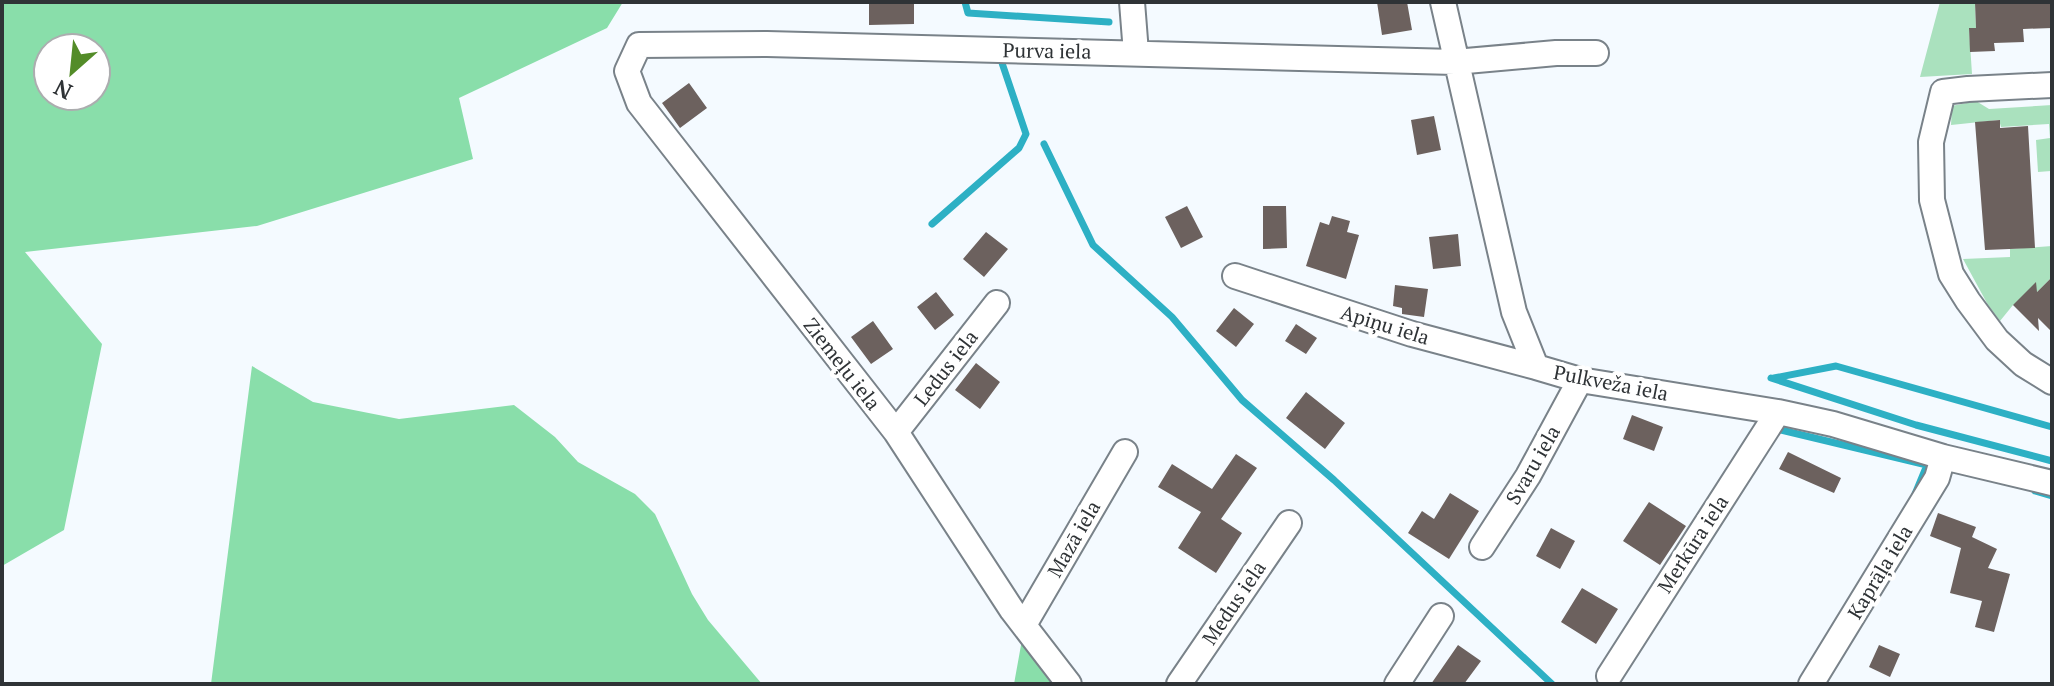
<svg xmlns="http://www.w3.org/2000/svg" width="2054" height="686" viewBox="0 0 2054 686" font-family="'PT Serif',serif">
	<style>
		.green { fill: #aae1be }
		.forest { fill: #89deaa; fill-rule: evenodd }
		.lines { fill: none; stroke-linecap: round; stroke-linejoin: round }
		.stream { stroke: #2db0c4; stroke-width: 7 }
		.building { fill: #6c615e }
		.street-casing { stroke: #798289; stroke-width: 28 }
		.street { stroke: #fff; stroke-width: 24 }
		.labels { text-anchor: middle; stroke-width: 8; stroke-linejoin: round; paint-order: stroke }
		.street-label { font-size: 20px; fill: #2f3336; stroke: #fff }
	</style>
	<rect width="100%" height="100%" fill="#f4faff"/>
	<path class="green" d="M 1940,2 L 1975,2 L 1976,28 L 1969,29 L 1972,74 L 1920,77 Z
		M 1976,101 L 1989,109 L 2052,105 L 2052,177 L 2051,171 L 2038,172 L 2036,140 L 2050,138 L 2049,124 L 2001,127 L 1999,120 L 1951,125 L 1952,106 Z
		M 2052,246 L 2052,277 L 2035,294 L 2013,305 L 2000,321 L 1988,305 L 1963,259 L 2010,257 L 2010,249 Z"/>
	<path class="forest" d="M 2,2 L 623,2 L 607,28 L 459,98 L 473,159 L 257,226 L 25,252 L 102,344 L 64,530 L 2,566 ZM 48,48 L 96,48 L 96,96 L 48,96 Z
		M 252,366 L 313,402 L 399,419 L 514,405 L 555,437 L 578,462 L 635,494 L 655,514 L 692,594 L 708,620 L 762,684 L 211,684 Z
		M 1023,634 L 1060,684 L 1014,684 Z"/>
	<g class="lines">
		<path class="stream" d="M 965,2 L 968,13 L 1109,22
			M 1044,144 L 1093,245 L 1172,317 L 1242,400 L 1334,480 L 1552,684
			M 932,224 L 1019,148 L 1026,134 L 1001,60
			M 1771,378 L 1916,425 L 2052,461
			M 1774,378 L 1836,366 L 2052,427
			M 1781,430 L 1927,465 L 1915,494
			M 2035,491 L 2052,496"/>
	</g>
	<path class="building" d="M 869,2 L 914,2 L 914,24 L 869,25 Z
		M 1377,2 L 1407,2 L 1412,30 L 1382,35 Z
		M 2052,2 L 2052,28 L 2023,29 L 2024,42 L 1994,43 L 1995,51 L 1970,52 L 1969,28 L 1976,28 L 1975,3 Z
		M 689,83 L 707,108 L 680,128 L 662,103 Z
		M 1434,116 L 1441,150 L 1417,155 L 1411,120 Z
		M 2000,120 L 2000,128 L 2028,126 L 2035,248 L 1985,250 L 1975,122 Z
		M 1187,206 L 1203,237 L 1181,248 L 1165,217 Z
		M 1263,206 L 1286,206 L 1287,248 L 1263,249 Z
		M 1332,216 L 1350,221 L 1347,232 L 1359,235 L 1346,279 L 1306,266 L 1320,222 L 1329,225 Z
		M 986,232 L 1008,249 L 984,277 L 963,259 Z
		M 1458,234 L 1461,266 L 1433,269 L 1429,237 Z
		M 2052,277 L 2052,332 L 2038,318 L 2039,331 L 2013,305 L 2036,282 L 2037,292 Z
		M 1395,285 L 1428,289 L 1424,317 L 1402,314 L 1402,308 L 1393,306 Z
		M 936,292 L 954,315 L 935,330 L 917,307 Z
		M 1234,308 L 1254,324 L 1236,347 L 1216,331 Z
		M 873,321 L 893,349 L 871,364 L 851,337 Z
		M 1296,324 L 1317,338 L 1306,354 L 1285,341 Z
		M 976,363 L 1000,382 L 980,409 L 955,390 Z
		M 1306,392 L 1345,423 L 1325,449 L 1286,418 Z
		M 1632,415 L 1663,427 L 1654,451 L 1623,439 Z
		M 1788,452 L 1841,478 L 1834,493 L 1779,469 Z
		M 1236,454 L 1257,468 L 1221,519 L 1242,533 L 1216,573 L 1178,548 L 1201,512 L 1158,487 L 1172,464 L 1212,489 Z
		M 1450,493 L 1479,511 L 1449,559 L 1408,533 L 1422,511 L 1434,519 Z
		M 1649,502 L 1686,526 L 1660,565 L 1623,541 Z
		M 1938,513 L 1976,527 L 1972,537 L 1997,549 L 1988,568 L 2010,574 L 1994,632 L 1975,627 L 1982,601 L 1950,593 L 1961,548 L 1930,536 Z
		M 1551,528 L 1575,541 L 1560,569 L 1536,556 Z
		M 1582,588 L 1618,609 L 1596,644 L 1561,622 Z
		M 1458,645 L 1481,661 L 1464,684 L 1431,684 Z
		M 1879,645 L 1900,654 L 1890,677 L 1869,667 Z"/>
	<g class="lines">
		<g class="street-casing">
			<path id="street" d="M 1132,2 L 1136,53
				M 1443,2 L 1514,312 L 1536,367 L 1580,380 L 1778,412 L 1833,424 L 1943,457 L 2052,483
				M 2052,85 L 1968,89 L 1943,92 L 1931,142 L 1932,200 L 1951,274 L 1968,301 L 1997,340 L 2023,364 L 2052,382
				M 1235,276 L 1412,334 L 1536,367
				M 896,432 L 997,303
				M 1482,547 L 1528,476 L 1580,380
				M 1024,625 L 1125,452
				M 1609,676 L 1778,412
				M 1069,684 L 1012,610 L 896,432 L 639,103 L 627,71 L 639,45 L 767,44 L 1455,62 L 1556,53 L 1596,53
				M 1179,684 L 1289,523
				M 1397,684 L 1441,616
				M 1811,684 L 1937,478 L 1943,457"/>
		</g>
		<use href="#street" class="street"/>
	</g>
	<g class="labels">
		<g class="street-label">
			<text transform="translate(1047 51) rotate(1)" y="7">Purva iela</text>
			<text transform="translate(1385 325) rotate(17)" y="7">Apiņu iela</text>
			<text transform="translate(842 364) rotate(52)" y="7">Ziemeļu iela</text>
			<text transform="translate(946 368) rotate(-52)" y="7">Ledus iela</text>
			<text transform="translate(1611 383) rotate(11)" y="7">Pulkveža iela</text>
			<text transform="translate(1533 465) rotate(-60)" y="7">Svaru iela</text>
			<text transform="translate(1074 539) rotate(-60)" y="7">Mazā iela</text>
			<text transform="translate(1693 544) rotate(-57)" y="7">Merkūra iela</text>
			<text transform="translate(1880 572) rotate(-59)" y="7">Kaprāļa iela</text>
			<text transform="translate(1234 603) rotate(-56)" y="7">Medus iela</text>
		</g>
	</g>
	<rect width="2054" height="686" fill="none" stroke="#2f3336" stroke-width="8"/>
	<g transform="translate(72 72) rotate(207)"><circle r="38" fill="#ffffff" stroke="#acadaf" stroke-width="2"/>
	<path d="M0-6L14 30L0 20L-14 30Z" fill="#538c28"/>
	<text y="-12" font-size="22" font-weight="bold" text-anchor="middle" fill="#2f3336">N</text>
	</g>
</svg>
